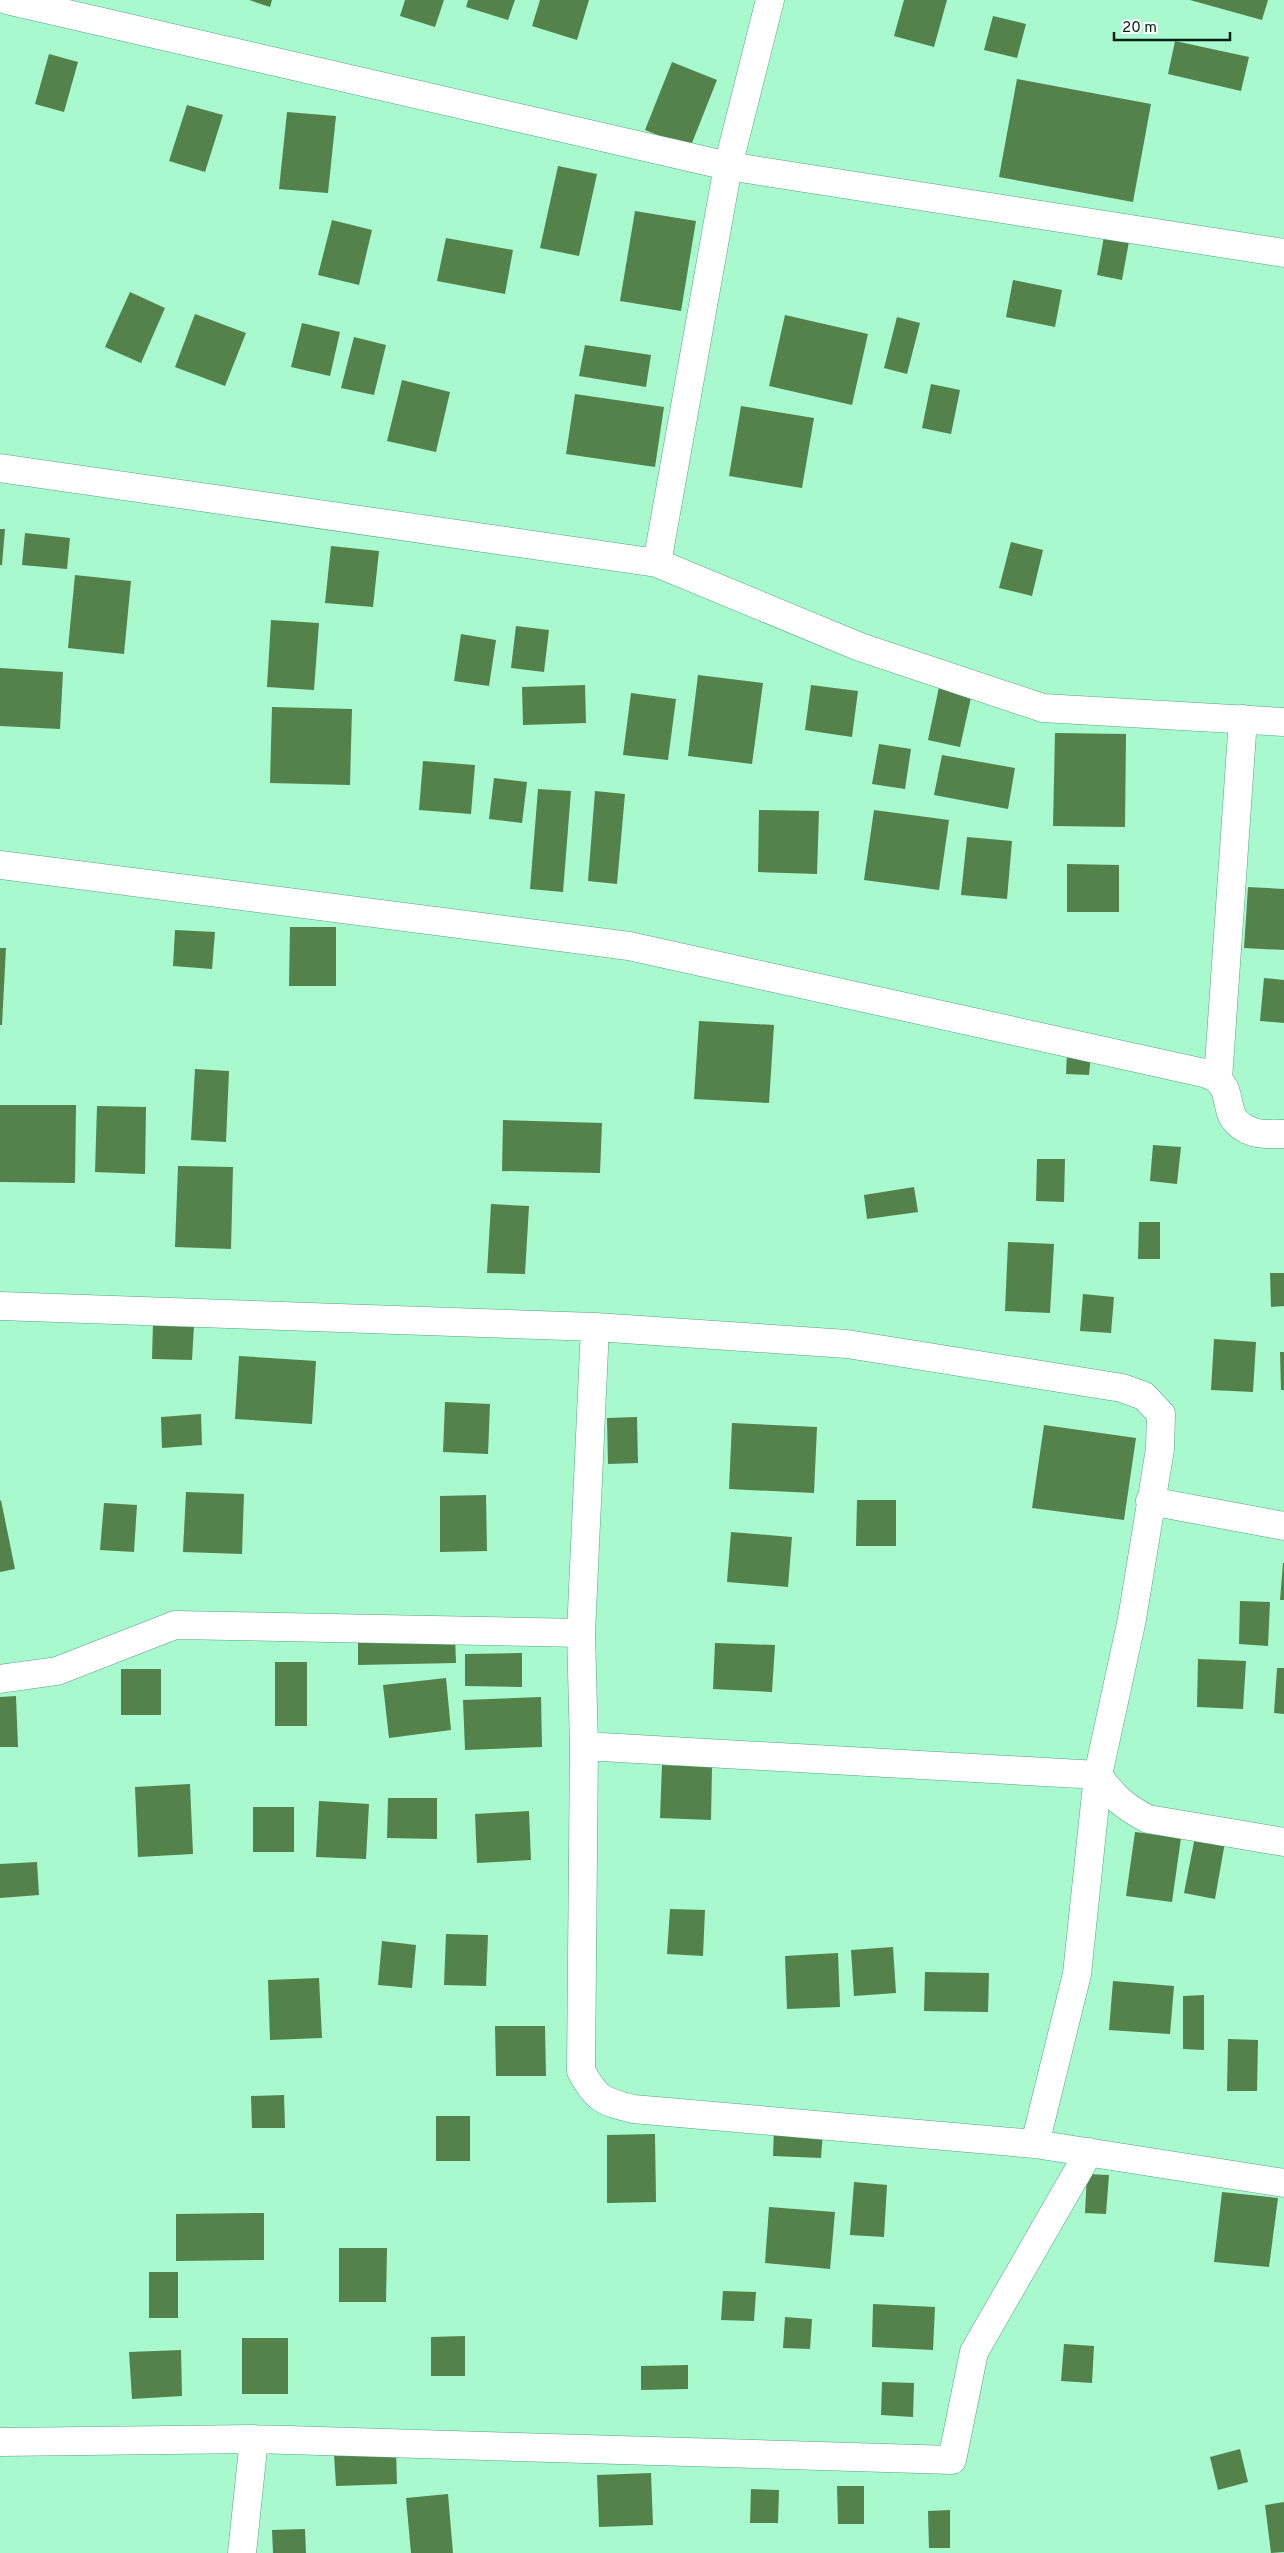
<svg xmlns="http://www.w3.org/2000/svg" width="1284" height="2553" viewBox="0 0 1284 2553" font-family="Overpass,sans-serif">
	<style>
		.building { fill: #53824b }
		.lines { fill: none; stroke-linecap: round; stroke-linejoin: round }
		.street-casing { stroke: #56a47e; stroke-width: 29 }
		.street { stroke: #fff; stroke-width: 28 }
	</style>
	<rect width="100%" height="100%" fill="#a9f9cf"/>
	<path class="building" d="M 249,0 L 272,0 L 270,7 Z
		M 405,0 L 444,0 L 435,27 L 400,16 Z
		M 468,0 L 515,0 L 508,20 L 466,7 Z
		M 540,0 L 589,0 L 577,40 L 532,26 Z
		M 904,0 L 947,0 L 934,47 L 894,36 Z
		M 1190,0 L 1268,0 L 1262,20 Z
		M 993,16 L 1026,24 L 1017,58 L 984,50 Z
		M 1175,41 L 1249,57 L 1241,91 L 1168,74 Z
		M 49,54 L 78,62 L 64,112 L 35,104 Z
		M 672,62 L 717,80 L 690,148 L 645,130 Z
		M 1017,79 L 1151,104 L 1133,202 L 999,177 Z
		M 187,105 L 223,115 L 205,172 L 169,161 Z
		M 287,112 L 336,116 L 328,193 L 279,189 Z
		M 558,166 L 597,174 L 579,256 L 540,248 Z
		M 635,211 L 696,221 L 681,311 L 620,301 Z
		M 332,220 L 372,230 L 359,285 L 318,275 Z
		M 1105,231 L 1130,236 L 1122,280 L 1097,275 Z
		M 446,238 L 513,250 L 505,294 L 437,281 Z
		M 1013,280 L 1062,290 L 1055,327 L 1006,317 Z
		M 130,292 L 165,308 L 141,363 L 105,347 Z
		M 195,314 L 246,333 L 225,386 L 175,367 Z
		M 785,315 L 868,334 L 852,405 L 769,386 Z
		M 897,317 L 920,323 L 907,374 L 884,368 Z
		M 302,323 L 340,332 L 330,376 L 291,367 Z
		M 354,337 L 386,345 L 374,395 L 341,388 Z
		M 585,345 L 651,355 L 646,387 L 579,376 Z
		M 402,380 L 450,392 L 436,452 L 387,441 Z
		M 931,384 L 960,390 L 951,434 L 922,428 Z
		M 575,394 L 664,407 L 655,467 L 566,454 Z
		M 741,406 L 814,418 L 802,488 L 729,476 Z
		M 0,529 L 5,529 L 2,565 L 0,565 Z
		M 25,533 L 70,538 L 67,569 L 22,565 Z
		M 1011,542 L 1043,550 L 1032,596 L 999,588 Z
		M 331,546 L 379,551 L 373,607 L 325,603 Z
		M 75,575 L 131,581 L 124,654 L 68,648 Z
		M 271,620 L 319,623 L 314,690 L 267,687 Z
		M 516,626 L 549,630 L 544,672 L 511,668 Z
		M 461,634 L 496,640 L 489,686 L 454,681 Z
		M 0,668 L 63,672 L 60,729 L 0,726 Z
		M 698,675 L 763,683 L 752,764 L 688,756 Z
		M 585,685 L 586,723 L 523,725 L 522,687 Z
		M 811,685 L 858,691 L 852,737 L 805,730 Z
		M 939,687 L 972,693 L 960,747 L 928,740 Z
		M 631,693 L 676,699 L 668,760 L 623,755 Z
		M 272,707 L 352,709 L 350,785 L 270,783 Z
		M 1055,733 L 1126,734 L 1125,827 L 1053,826 Z
		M 879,744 L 911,749 L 905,789 L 872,784 Z
		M 942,755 L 1015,768 L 1008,809 L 934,795 Z
		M 423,761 L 475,765 L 471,814 L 419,810 Z
		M 494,778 L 527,782 L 522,823 L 489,819 Z
		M 538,789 L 571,791 L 563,892 L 530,889 Z
		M 595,791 L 625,794 L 617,884 L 588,881 Z
		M 759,810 L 819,811 L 817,874 L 758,872 Z
		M 874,810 L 949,820 L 939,890 L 864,880 Z
		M 967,837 L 1012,841 L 1007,899 L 961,895 Z
		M 1067,864 L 1119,865 L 1119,912 L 1067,912 Z
		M 1248,887 L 1284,889 L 1284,950 L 1244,948 Z
		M 290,927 L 336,927 L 336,986 L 289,986 Z
		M 175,930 L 215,932 L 212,969 L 173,966 Z
		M 0,948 L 6,948 L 2,1025 L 0,1025 Z
		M 1264,978 L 1284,980 L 1284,1023 L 1260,1021 Z
		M 699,1021 L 774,1025 L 769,1103 L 694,1099 Z
		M 1067,1053 L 1091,1055 L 1089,1075 L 1066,1074 Z
		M 195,1069 L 229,1071 L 226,1142 L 191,1140 Z
		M 0,1105 L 76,1105 L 75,1183 L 0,1182 Z
		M 97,1106 L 146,1107 L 145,1174 L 95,1172 Z
		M 503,1120 L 602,1123 L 600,1173 L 502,1171 Z
		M 1153,1145 L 1181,1147 L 1177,1184 L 1150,1181 Z
		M 1037,1159 L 1065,1159 L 1064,1202 L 1036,1201 Z
		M 178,1166 L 233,1167 L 231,1249 L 175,1247 Z
		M 914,1187 L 918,1212 L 867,1219 L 864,1195 Z
		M 491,1204 L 529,1206 L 525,1274 L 487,1273 Z
		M 1139,1222 L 1160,1222 L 1160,1259 L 1138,1259 Z
		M 1008,1242 L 1054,1244 L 1050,1313 L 1005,1311 Z
		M 1270,1273 L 1284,1273 L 1284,1306 L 1271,1307 Z
		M 1083,1294 L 1114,1297 L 1111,1333 L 1080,1331 Z
		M 153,1323 L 194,1325 L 192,1360 L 152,1359 Z
		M 1214,1339 L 1256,1342 L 1253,1392 L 1211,1390 Z
		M 1280,1352 L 1284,1352 L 1284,1390 L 1281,1390 Z
		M 239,1356 L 316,1361 L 312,1424 L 235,1419 Z
		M 445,1402 L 490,1404 L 488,1454 L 443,1452 Z
		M 201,1414 L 202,1445 L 162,1448 L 161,1417 Z
		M 637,1417 L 638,1463 L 608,1464 L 607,1418 Z
		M 732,1423 L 817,1427 L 814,1493 L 729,1489 Z
		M 1044,1425 L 1136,1438 L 1124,1520 L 1032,1508 Z
		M 186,1492 L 244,1494 L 242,1554 L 183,1552 Z
		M 486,1495 L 487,1551 L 440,1552 L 440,1496 Z
		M 1,1500 L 15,1569 L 0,1572 L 0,1501 Z
		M 857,1500 L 896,1500 L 896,1546 L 856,1546 Z
		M 104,1503 L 137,1505 L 134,1552 L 100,1550 Z
		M 731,1532 L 792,1537 L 788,1587 L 727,1582 Z
		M 1283,1563 L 1284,1563 L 1284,1600 L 1280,1600 Z
		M 1240,1601 L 1270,1602 L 1268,1646 L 1239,1644 Z
		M 455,1636 L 456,1663 L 358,1665 L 358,1638 Z
		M 715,1643 L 775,1645 L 772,1692 L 713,1689 Z
		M 522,1653 L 522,1687 L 465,1686 L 465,1654 Z
		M 1198,1659 L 1246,1661 L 1243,1709 L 1197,1707 Z
		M 275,1662 L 307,1662 L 307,1726 L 275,1726 Z
		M 1277,1668 L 1284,1668 L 1284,1714 L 1274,1713 Z
		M 121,1669 L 161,1669 L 161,1715 L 121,1715 Z
		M 446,1678 L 451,1730 L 389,1738 L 383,1685 Z
		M 16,1696 L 18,1747 L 0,1747 L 0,1697 Z
		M 541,1697 L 542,1747 L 465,1750 L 463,1700 Z
		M 662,1765 L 712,1767 L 711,1820 L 660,1818 Z
		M 190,1784 L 193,1854 L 138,1857 L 135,1787 Z
		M 388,1798 L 437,1798 L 437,1839 L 387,1838 Z
		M 319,1801 L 369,1804 L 366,1859 L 316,1857 Z
		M 253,1807 L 294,1807 L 294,1852 L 253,1852 Z
		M 529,1811 L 531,1860 L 477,1863 L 475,1814 Z
		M 1135,1832 L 1181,1838 L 1172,1902 L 1126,1896 Z
		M 1195,1837 L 1225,1842 L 1215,1899 L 1184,1893 Z
		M 37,1862 L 39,1895 L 0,1898 L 0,1864 Z
		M 670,1909 L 705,1910 L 703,1956 L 667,1954 Z
		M 446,1934 L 488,1935 L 486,1986 L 444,1985 Z
		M 382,1941 L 416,1945 L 412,1988 L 378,1985 Z
		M 893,1947 L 896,1993 L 854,1996 L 851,1950 Z
		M 838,1953 L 840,2007 L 787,2009 L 785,1956 Z
		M 925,1972 L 989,1973 L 988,2012 L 924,2011 Z
		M 319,1978 L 322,2038 L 270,2040 L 268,1980 Z
		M 1113,1981 L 1174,1986 L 1170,2034 L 1109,2030 Z
		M 1204,1995 L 1204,2050 L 1183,2049 L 1183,1996 Z
		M 495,2026 L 545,2026 L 546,2076 L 496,2076 Z
		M 1228,2039 L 1258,2040 L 1257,2091 L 1227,2091 Z
		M 284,2095 L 285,2128 L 252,2128 L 251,2096 Z
		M 436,2116 L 470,2116 L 470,2161 L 436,2161 Z
		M 774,2130 L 823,2132 L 821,2158 L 773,2156 Z
		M 655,2134 L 656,2202 L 607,2203 L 607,2135 Z
		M 1087,2174 L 1109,2175 L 1106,2214 L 1085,2213 Z
		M 854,2182 L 887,2185 L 884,2237 L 850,2235 Z
		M 1222,2192 L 1278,2198 L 1269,2267 L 1214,2262 Z
		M 769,2207 L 835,2212 L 830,2269 L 765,2263 Z
		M 264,2213 L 264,2260 L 176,2261 L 176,2214 Z
		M 339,2248 L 387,2248 L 386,2302 L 339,2302 Z
		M 149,2272 L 178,2272 L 178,2318 L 149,2318 Z
		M 723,2291 L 756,2292 L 754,2321 L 721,2320 Z
		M 873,2304 L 935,2307 L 933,2350 L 872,2347 Z
		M 785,2317 L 812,2319 L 810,2349 L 783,2348 Z
		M 465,2336 L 465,2376 L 431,2376 L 431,2337 Z
		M 242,2338 L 288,2338 L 288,2394 L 242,2394 Z
		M 1064,2344 L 1094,2346 L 1092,2383 L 1061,2381 Z
		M 181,2350 L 182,2396 L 132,2399 L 129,2352 Z
		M 688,2365 L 688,2389 L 641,2390 L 641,2366 Z
		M 882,2382 L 914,2383 L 913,2417 L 881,2415 Z
		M 1240,2449 L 1248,2482 L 1218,2490 L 1210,2457 Z
		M 396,2451 L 397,2484 L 336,2486 L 334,2454 Z
		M 651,2473 L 653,2525 L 599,2527 L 597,2475 Z
		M 837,2486 L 864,2486 L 864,2524 L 838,2524 Z
		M 751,2489 L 779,2490 L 778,2523 L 750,2523 Z
		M 448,2494 L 453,2553 L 411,2553 L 406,2498 Z
		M 1284,2502 L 1284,2552 L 1271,2553 L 1265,2505 Z
		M 950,2510 L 950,2548 L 929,2548 L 928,2511 Z
		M 305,2529 L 306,2553 L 273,2553 L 272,2530 Z"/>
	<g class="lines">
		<g class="street-casing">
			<path id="street" d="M 7,0 L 728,166 L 1284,253
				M 0,468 L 657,563 L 860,647 L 1043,708 L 1284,722
				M 657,563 L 728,166 L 770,0
				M 0,865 L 629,946 L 1204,1073 C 1209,1075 1215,1077 1218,1080 C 1236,1097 1219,1120 1253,1132 C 1262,1135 1274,1134 1284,1134
				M 1218,1079 L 1243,719
				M 0,1306 L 595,1327 L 847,1344 L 1122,1388 L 1144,1396 L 1161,1414 L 1160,1449 L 1132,1619 L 1098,1775 L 1077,1974 L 1035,2144
				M 595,1327 L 581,1633 L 584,1746 L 581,2071 C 597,2099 601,2101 633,2109 L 1035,2144 L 1284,2183
				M 1150,1501 L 1284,1526
				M 0,1679 L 57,1671 L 175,1625 L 581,1633
				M 584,1746 L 1098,1775 C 1112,1796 1126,1808 1148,1819 L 1284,1842
				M 0,2442 L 254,2439 L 952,2460 L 974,2352 L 1089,2152
				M 242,2553 L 254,2439"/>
		</g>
		<use href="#street" class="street"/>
	</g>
	<path d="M1114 32v8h116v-8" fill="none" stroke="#002012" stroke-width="2.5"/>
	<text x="1122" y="32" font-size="15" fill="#002012" stroke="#ffffff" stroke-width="4" paint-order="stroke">20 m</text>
</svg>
